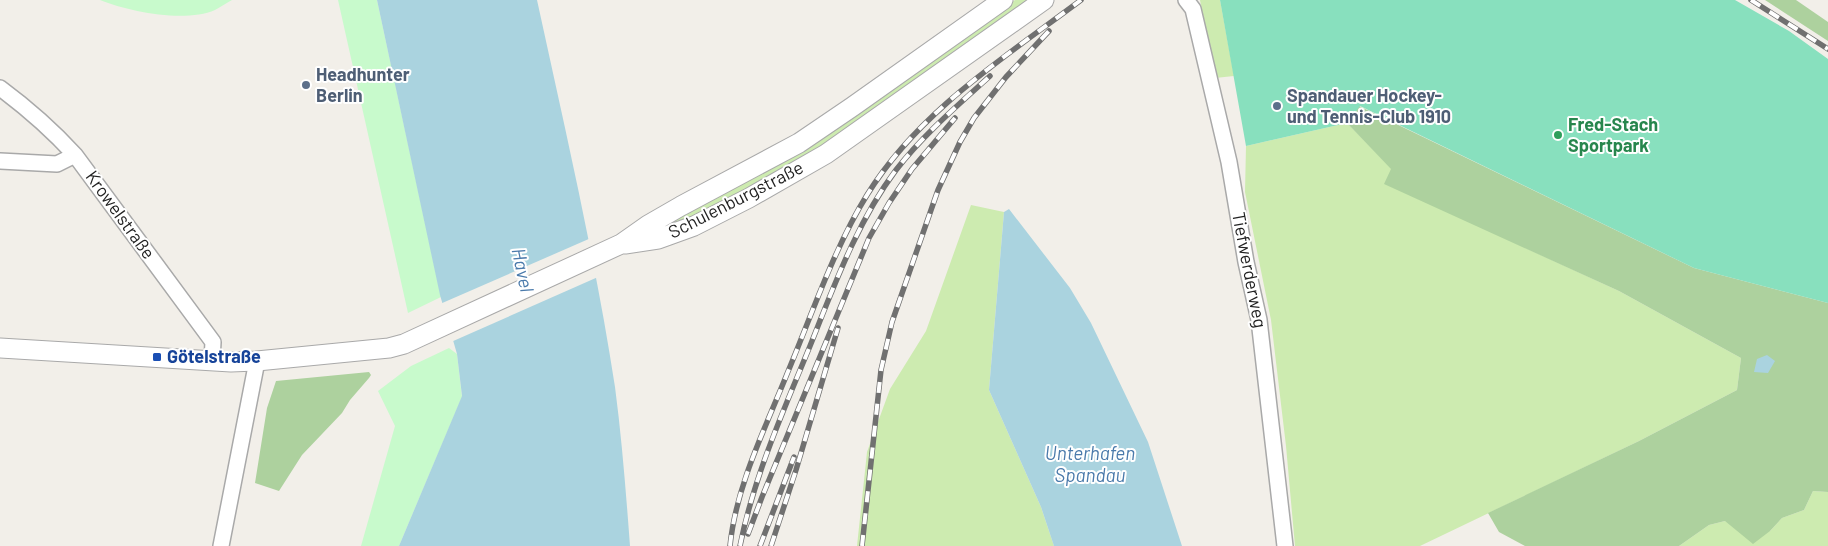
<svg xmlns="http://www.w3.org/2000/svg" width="1828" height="546" viewBox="0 0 1828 546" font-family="Barlow,sans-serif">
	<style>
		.grass { fill: #cdebb0 }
		.forest { fill: #add19e }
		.park { fill: #c8facc }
		.pitch { fill: #88e0be }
		.water { fill: #aad3df }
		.pier { fill: #f2efe9 }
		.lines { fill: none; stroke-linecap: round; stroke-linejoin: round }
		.minor-casing { stroke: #a9a9a9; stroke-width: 18 }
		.tertiary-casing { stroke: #a9a9a9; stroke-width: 21 }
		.minor { stroke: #fff; stroke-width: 15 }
		.tertiary { stroke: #fff; stroke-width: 19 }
		.rail-casing { stroke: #707070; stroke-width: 5.5 }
		.rail { stroke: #fff; stroke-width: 4; stroke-dasharray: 11; stroke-linecap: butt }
		.service-dot { fill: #5c6f8a; stroke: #fff; stroke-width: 2 }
		.leisure-dot { fill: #2e9e5b; stroke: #fff; stroke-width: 2 }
		.transit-dot { fill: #1a4fb4; stroke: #fff; stroke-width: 2 }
		.labels { text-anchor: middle; stroke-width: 4; stroke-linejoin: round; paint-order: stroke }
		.service-label { font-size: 18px; font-weight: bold; fill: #4e5e75; stroke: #fff; text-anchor: start }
		.leisure-label { font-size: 18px; font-weight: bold; fill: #27864d; stroke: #fff; text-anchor: start }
		.street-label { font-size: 18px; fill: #222; stroke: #fff }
		.transit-label { font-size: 18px; font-weight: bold; fill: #164399; stroke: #fff; text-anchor: start }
		.water-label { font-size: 19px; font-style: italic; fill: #4a7aab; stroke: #fff }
	</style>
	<rect width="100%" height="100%" fill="#f2efe9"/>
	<path class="grass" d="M 1015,0 L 1031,0 C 913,83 791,181 655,232 L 819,136 Z
		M 1200,0 L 1220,0 L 1234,76 L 1215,78 Z
		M 1347,123 L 1392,169 L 1385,183 L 1619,291 L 1741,358 L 1737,390 L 1639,441 L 1420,546 L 1295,546 L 1286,446 L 1271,320 L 1245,192 L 1246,146 Z
		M 971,205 L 1004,212 L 989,390 L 1041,507 L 1054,546 L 857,546 L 867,452 L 890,389 L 926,331 Z
		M 1813,491 L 1828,492 L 1828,546 L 1679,546 L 1709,525 L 1725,521 L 1770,531 L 1782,518 L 1804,510 Z"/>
	<path class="forest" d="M 1765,0 L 1796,0 L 1828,22 L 1828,41 Z
		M 1359,106 L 1694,268 L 1828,303 L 1828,492 L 1813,491 L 1804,510 L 1782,518 L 1770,531 L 1753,544 L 1725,521 L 1709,525 L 1679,546 L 1525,546 L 1499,532 L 1488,513 L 1639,441 L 1737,390 L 1741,358 L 1619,291 L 1384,184 L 1391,169 L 1347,123 Z
		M 369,372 L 371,375 L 369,378 L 350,400 L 342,413 L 302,455 L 279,491 L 255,483 L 267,408 L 276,381 Z"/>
	<path class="park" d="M 100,0 L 232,0 C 226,3 221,7 215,10 C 185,23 130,12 100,0 Z
		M 338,0 L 377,0 L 441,297 L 408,313 Z
		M 449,348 L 457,354 L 462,397 L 399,546 L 361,546 L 395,426 L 378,391 L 411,366 Z"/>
	<path class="pitch" d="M 1220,0 L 1735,0 L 1789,31 L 1828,59 L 1828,303 L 1694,268 L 1360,106 L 1347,123 L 1246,146 Z"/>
	<path class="water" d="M 377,0 L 537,0 C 565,129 595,257 615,387 C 622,440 626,493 630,546 L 399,546 L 462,396 L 457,354 L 440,295 Z
		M 1009,209 L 1070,288 L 1091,323 L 1148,442 L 1182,546 L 1054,546 L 1041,507 L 989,390 L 1004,212 Z
		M 1767,355 L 1775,361 L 1768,373 L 1754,372 L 1757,359 Z"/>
	<path class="pier" d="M 591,238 L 598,277 L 451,342 L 440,304 Z"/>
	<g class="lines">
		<g class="minor-casing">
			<path id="minor" d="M 1186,0 L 1193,9 L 1229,162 L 1246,262 L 1259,320 L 1285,546
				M 0,88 C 27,108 52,130 75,155 L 213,342 L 212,361
				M 0,161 L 57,164 L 75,155
				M 221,546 L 257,361"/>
		</g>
		<g class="tertiary-casing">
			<path id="tertiary" d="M 625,244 L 658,239 L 694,226 L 749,198 L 826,154 L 1044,0
				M 0,348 L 231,362 L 257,361 L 389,348 L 404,344 L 621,244 L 648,225 L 681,206 L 799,143 L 852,107 L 1003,0"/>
		</g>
		<use href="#minor" class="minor"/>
		<use href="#tertiary" class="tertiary"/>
		<g class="rail-casing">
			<path id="rail" d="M 1751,0 L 1828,49
				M 748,534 L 762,497 L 869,238 L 889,203 L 912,169 L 955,118
				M 730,546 C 736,486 765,429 787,374 C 811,317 834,248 867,195 C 918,112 1005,57 1081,0
				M 740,546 C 754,476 783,412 810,346 C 834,286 857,222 896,170 C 923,135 958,105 990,76
				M 760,546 L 794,457
				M 771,546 L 796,470 L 838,328
				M 862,546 L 881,370 L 892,322 L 938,190 L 960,142 L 974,118 L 1006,77 L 1049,31"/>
		</g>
		<use href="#rail" class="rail"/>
	</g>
	<g class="service-dot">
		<circle cx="306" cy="85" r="5"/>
		<circle cx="1277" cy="106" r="5"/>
	</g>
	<circle class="leisure-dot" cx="1558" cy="135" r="5"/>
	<rect class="transit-dot" x="152" y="352" width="10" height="10" rx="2.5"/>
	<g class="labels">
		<g class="service-label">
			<text x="316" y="81">Headhunter<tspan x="316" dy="21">Berlin</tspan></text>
			<text x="1287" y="102">Spandauer Hockey-<tspan x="1287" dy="21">und Tennis-Club 1910</tspan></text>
		</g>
		<g class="leisure-label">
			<text x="1568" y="131">Fred-Stach<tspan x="1568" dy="21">Sportpark</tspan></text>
		</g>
		<g class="street-label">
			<text transform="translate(736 200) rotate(-27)" y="6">Schulenburgstraße</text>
			<text transform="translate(120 215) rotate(54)" y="6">Krowelstraße</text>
			<text transform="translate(1249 270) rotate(79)" y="6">Tiefwerderweg</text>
		</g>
		<g class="transit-label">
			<text x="167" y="363">Götelstraße</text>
		</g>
		<g class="water-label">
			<text transform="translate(523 270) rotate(78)" y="7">Havel</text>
			<text x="1090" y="460">Unterhafen<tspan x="1090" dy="22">Spandau</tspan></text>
		</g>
	</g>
</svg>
